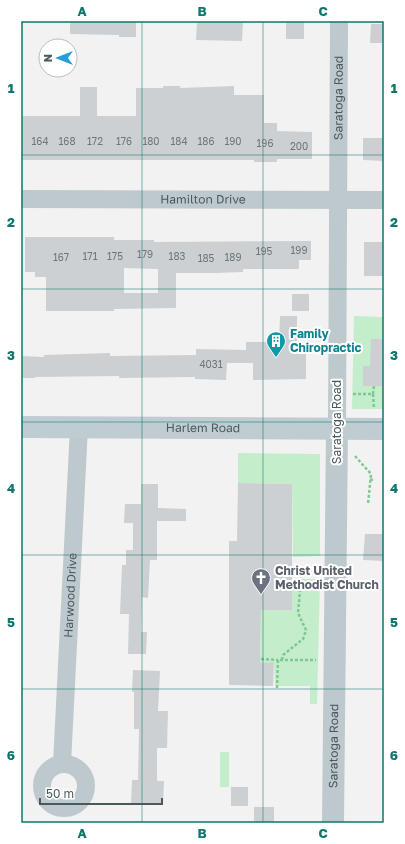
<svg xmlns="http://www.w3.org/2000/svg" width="405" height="844" viewBox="0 0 405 844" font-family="'Golos Text',sans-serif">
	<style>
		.green { fill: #c4edcb }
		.building { fill: #ccd0d2; fill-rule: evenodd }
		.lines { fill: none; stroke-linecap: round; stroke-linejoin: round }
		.path { stroke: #7fc893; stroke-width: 2.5; stroke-dasharray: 3 2; stroke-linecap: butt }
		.minor { stroke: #bec9cd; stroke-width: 18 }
		.tertiary { stroke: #bec9cd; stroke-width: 22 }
		.secondary { stroke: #bfccd1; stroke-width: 22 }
		.grid { fill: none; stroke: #0f766e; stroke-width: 1; stroke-opacity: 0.55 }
		.labels { text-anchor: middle; stroke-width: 4; stroke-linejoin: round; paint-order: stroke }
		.number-label { font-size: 10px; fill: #6b777a }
		.street-label { font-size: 12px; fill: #4b595d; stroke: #fff }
		.culture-label { font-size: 12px; font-weight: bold; fill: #0d838f; stroke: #fff; text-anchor: start }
		.worship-label { font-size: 12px; font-weight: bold; fill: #5b616d; stroke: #fff; text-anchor: start }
		.neatline { fill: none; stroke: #0f766e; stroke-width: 1.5 }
		.grid-label { font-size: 13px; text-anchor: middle; font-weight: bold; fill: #0f766e }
	</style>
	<rect width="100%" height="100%" fill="#f3f2f2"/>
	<path class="green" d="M 354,316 L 384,317 L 384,409 L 352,409 Z
		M 238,453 L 320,454 L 320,556 L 293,557 L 292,484 L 238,483 Z
		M 292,579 L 320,579 L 317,704 L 310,704 L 310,686 L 275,686 L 274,662 L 260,663 L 261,610 L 292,610 Z
		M 220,752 L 229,752 L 229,787 L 220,787 Z"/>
	<path class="building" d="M 70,21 L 136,21 L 136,37 L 119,37 L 119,35 L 70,34 Z
		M 197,21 L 243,21 L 242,41 L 196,40 Z
		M 286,21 L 304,21 L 304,39 L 286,39 Z
		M 371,24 L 384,24 L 384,43 L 370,43 Z
		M 163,86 L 180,86 L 180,88 L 234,86 L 234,95 L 264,95 L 264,123 L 277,123 L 277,131 L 312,132 L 312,159 L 277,159 L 277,162 L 254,162 L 254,160 L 21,160 L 21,116 L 80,116 L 80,87 L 97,87 L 97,116 L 136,116 L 136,88 L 163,88 Z
		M 363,138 L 384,138 L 384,161 L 363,160 Z
		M 25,237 L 114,237 L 114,240 L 154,240 L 154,242 L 311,241 L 311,260 L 299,260 L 299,269 L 243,269 L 243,272 L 216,273 L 176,273 L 176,308 L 114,309 L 114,311 L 46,311 L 46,277 L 35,277 L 35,272 L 25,272 ZM 124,268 L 158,269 L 158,293 L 124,293 Z
		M 364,242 L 383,242 L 383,276 L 364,276 Z
		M 292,294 L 309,294 L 309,311 L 292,311 Z
		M 280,316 L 297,316 L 297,353 L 306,353 L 306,379 L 253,380 L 253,363 L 227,363 L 226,380 L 195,379 L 195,377 L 119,378 L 119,376 L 35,377 L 35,378 L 21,378 L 21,356 L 44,357 L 44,355 L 110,353 L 110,356 L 196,355 L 196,349 L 246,350 L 246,342 L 279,342 Z
		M 371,339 L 384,339 L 384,386 L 363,386 L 363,366 L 370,366 Z
		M 238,483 L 292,484 L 292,610 L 261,610 L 260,663 L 274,662 L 273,686 L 229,685 L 229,541 L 237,541 Z
		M 141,484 L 158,484 L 158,508 L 186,509 L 186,521 L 157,521 L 157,560 L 150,560 L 148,598 L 142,597 L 141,632 L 147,632 L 146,654 L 128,654 L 129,614 L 120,614 L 122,565 L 126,565 L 126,550 L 133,550 L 133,523 L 124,523 L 125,504 L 141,504 Z
		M 365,534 L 384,534 L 384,561 L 363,560 Z
		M 133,670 L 160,671 L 158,711 L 168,711 L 167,748 L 157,748 L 157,781 L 164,781 L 163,805 L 131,804 L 132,780 L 138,780 L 139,729 L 134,729 L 134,692 L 132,692 Z
		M 231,787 L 248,787 L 248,806 L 231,806 Z
		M 254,807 L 274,807 L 274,823 L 256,823 L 256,821 L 254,821 Z"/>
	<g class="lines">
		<path class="path" d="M 353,394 L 373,394 L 374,409
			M 373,394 L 374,386
			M 355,456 L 371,474 L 368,504
			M 370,480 L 375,479
			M 292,568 L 317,568
			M 261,659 L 278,660
			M 282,660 L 283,655 L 303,639 L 306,630 L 298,613 L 302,568
			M 277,688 L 278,660 L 316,660"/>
		<g class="minor">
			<path id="s1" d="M 21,199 L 384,200"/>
			<path id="s2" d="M 337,429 L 339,21"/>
			<circle cx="64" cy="786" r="22"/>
			<path id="s3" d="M 62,764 L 79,427"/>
		</g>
		<path class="tertiary" id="s4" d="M 333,823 L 337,429"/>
		<path class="secondary" id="s5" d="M 21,427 L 384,429"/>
	</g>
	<path class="grid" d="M 142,21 L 142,823M 263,21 L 263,823M 21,155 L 384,155M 21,289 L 384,289M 21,422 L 384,422M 21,555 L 384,555M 21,689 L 384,689"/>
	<defs>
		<g id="building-pin" transform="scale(1)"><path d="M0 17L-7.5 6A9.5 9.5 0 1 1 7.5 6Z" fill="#0f9aa8" stroke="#fff"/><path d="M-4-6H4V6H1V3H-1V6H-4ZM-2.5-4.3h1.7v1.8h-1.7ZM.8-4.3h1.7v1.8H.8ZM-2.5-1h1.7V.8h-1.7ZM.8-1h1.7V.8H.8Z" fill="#fff"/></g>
		<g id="church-pin" transform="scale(1)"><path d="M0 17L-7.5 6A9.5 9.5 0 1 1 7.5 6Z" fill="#6b7280" stroke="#fff"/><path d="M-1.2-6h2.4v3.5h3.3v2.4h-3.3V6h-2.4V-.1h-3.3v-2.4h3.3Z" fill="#fff"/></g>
	</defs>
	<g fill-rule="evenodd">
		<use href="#building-pin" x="276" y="341"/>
		<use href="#church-pin" x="261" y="578"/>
	</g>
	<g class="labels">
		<g class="number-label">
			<text x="40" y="145">164</text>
			<text x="67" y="145">168</text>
			<text x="95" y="145">172</text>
			<text x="124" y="145">176</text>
			<text x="151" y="145">180</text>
			<text x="179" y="145">184</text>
			<text x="206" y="145">186</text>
			<text x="233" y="145">190</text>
			<text x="265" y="147">196</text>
			<text x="299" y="150">200</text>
			<text x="299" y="254">199</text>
			<text x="264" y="255">195</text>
			<text x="145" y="258">179</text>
			<text x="90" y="260">171</text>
			<text x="115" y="260">175</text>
			<text x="177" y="260">183</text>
			<text x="61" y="261">167</text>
			<text x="233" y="261">189</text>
			<text x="206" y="262">185</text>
			<text x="211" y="368">4031</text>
		</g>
		<g class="street-label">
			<text dy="4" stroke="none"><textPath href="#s2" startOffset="331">Saratoga Road</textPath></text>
			<text dy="4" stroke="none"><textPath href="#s1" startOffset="182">Hamilton Drive</textPath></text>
			<text transform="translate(337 422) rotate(-90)" y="4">Saratoga Road</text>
			<text dy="4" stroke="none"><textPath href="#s5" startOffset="182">Harlem Road</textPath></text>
			<text dy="4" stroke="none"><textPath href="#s3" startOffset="169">Harwood Drive</textPath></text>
			<text dy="4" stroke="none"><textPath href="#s4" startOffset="77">Saratoga Road</textPath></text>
		</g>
		<g class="culture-label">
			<text x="290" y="338">Family<tspan x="290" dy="14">Chiropractic</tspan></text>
		</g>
		<g class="worship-label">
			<text x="275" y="575">Christ United<tspan x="275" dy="14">Methodist Church</tspan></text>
		</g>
	</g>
	<rect width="405" height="844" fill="none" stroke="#ffffff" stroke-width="44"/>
	<g transform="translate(58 58) rotate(270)"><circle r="19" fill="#ffffff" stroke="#b7bdbe"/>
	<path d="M0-3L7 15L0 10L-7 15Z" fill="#289dd7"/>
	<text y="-6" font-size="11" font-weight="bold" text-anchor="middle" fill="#4b595d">N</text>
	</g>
	<path d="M40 798v6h122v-6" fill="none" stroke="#4b595d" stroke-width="2"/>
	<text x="46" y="798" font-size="12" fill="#4b595d" stroke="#ffffff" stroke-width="3" paint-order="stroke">50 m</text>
	<rect x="22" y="22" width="361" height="800" class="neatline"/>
	<g class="grid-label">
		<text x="82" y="16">A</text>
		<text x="202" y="16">B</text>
		<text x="323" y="16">C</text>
		<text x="11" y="93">1</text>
		<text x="394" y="93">1</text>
		<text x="11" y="227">2</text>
		<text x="394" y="227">2</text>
		<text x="11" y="360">3</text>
		<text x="394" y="360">3</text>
		<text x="11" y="493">4</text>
		<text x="394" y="493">4</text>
		<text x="11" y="627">5</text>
		<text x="394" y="627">5</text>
		<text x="11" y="760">6</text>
		<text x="394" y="760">6</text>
		<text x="82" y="838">A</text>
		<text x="202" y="838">B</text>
		<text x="323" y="838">C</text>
	</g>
</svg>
